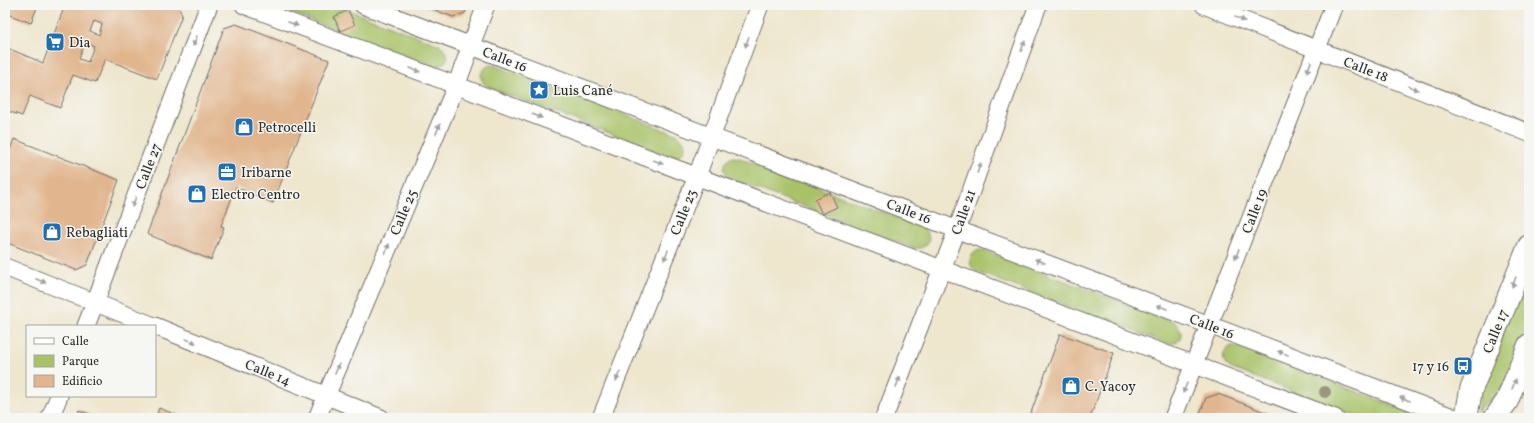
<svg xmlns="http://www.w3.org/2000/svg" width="1534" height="423" viewBox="0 0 1534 423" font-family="Vollkorn,serif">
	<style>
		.green { fill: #a9c268; stroke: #6a764a }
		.building { fill: #e1b58d; fill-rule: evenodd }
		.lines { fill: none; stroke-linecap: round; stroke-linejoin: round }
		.street-casing { stroke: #6f6c64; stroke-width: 19 }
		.secondary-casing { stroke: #6f6c64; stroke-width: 24 }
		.street { stroke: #fff; stroke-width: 17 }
		.secondary { stroke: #fff; stroke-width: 22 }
		.tree { fill: #98987e }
		.oneway { fill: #a0a0a0 }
		.labels { text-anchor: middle; stroke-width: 3; stroke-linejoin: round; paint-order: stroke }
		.poi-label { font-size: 14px; fill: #2b2b2b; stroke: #f6f6f2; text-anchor: start }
		.street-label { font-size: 14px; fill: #2b2b2b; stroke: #f6f6f2 }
	</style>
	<rect width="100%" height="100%" fill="#f6f6f2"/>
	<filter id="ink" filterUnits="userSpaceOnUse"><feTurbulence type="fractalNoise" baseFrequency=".025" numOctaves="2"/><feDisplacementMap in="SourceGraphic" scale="8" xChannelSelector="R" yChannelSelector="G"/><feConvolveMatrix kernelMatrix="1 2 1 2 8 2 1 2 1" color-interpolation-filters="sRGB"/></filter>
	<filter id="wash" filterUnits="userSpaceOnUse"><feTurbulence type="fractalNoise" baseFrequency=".012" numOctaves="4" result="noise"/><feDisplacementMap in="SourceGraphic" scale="16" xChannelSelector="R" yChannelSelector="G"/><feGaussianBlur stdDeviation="0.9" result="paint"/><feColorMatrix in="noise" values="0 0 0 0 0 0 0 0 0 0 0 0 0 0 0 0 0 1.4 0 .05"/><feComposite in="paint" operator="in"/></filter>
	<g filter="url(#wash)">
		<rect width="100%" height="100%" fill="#eee6cd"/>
		<path class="green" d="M 271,5 L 335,5 L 440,45 C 453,54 448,67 432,66 Z
			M 490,65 L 496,66 L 678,135 C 690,144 686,158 670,156 L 488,87 C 478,80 479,70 490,65 Z
			M 733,157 L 739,158 L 922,227 C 934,236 929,250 914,248 L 731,179 C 721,172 722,162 733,157 Z
			M 979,250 L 985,251 L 1174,322 C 1187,331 1181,346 1166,343 L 977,272 C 967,265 968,255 979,250 Z
			M 1529,263 L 1529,320 L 1502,389 L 1477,412 L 1483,382 Z
			M 1232,346 L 1238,347 L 1419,415 L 1423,418 L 1363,418 L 1230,368 C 1221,361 1221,351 1232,346 Z"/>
		<g id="blocks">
			<path class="building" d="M 10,5 L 38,5 L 31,23 L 7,14 Z
				M 65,5 L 178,5 L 182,15 L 157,79 L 105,59 L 95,83 L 73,75 L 60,108 L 30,96 L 22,116 L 5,110 L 5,47 L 43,63 ZM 94,21 L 102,24 L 99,35 L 90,31 ZM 85,42 L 94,46 L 88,62 L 79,59 Z
				M 422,5 L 468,5 L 465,13 L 453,17 Z
				M 348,10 L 355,25 L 340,31 L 334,17 Z
				M 236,24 L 329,60 L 273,203 L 236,187 L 221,226 L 224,227 L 211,260 L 147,234 L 224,28 Z
				M 14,139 L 119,180 L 87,265 L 76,270 L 5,242 L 5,163 Z
				M 830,192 L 837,207 L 822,214 L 815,199 Z
				M 1060,334 L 1114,353 L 1090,418 L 1029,418 Z
				M 1218,394 L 1270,414 L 1279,418 L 1198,418 L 1206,398 Z
				M 159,408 L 179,416 L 178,418 L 156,418 Z
				M 79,410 L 99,418 L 76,418 Z"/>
		</g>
	</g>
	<g filter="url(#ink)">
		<use href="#blocks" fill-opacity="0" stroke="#6f6c64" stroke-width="1"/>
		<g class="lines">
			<g class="street-casing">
				<path id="street" d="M 244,5 L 1335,418
					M 363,5 L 1455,418
					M 1204,5 L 1529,133
					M 5,267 L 154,326
					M 86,326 L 209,5
					M 155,326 L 381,418
					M 50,418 L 59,396
					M 317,418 L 456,86 L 486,5
					M 601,418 L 697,176 L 760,5
					M 884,418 L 957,230 L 1038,5
					M 1173,418 L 1334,5"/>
			</g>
			<g class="secondary-casing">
				<path id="secondary" d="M 1466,418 L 1471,390 L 1529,246
					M 1495,418 L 1507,401 L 1529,345"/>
			</g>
			<use href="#street" class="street"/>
			<use href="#secondary" class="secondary"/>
		</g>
		<circle class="tree" cx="1325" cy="392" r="6"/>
		<defs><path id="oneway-solid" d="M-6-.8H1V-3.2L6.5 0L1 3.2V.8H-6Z"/></defs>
		<g class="oneway">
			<use href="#oneway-solid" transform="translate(1240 19) rotate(22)"/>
			<use href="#oneway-solid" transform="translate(293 24) rotate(21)"/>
			<use href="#oneway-solid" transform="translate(195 41) rotate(111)"/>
			<use href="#oneway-solid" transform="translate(747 42) rotate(110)"/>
			<use href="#oneway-solid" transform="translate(1023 46) rotate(-70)"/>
			<use href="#oneway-solid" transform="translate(1309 67) rotate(111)"/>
			<use href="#oneway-solid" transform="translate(415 70) rotate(21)"/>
			<use href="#oneway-solid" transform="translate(1413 88) rotate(21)"/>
			<use href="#oneway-solid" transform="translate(537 116) rotate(21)"/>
			<use href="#oneway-solid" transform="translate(438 129) rotate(-67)"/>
			<use href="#oneway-solid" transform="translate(658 162) rotate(21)"/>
			<use href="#oneway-solid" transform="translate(979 168) rotate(-70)"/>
			<use href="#oneway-solid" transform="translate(134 202) rotate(111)"/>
			<use href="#oneway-solid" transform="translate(387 249) rotate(-67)"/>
			<use href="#oneway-solid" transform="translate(1237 254) rotate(111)"/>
			<use href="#oneway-solid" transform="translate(666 255) rotate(112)"/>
			<use href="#oneway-solid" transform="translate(1040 261) rotate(-159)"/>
			<use href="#oneway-solid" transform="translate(41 281) rotate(21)"/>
			<use href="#oneway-solid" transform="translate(1514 282) rotate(112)"/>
			<use href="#oneway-solid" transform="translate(1162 307) rotate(-159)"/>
			<use href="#oneway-solid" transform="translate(191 341) rotate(22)"/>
			<use href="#oneway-solid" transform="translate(1283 353) rotate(-159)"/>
			<use href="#oneway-solid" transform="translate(337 369) rotate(-67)"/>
			<use href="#oneway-solid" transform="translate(618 376) rotate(112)"/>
			<use href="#oneway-solid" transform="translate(898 382) rotate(-69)"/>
			<use href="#oneway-solid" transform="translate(1514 384) rotate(-68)"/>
			<use href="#oneway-solid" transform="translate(1185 388) rotate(112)"/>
			<use href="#oneway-solid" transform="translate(1405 399) rotate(-159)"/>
		</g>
	</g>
	<defs>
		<g id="supermarket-square" transform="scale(1)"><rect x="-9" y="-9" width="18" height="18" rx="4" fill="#1f6fb2" stroke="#f6f6f2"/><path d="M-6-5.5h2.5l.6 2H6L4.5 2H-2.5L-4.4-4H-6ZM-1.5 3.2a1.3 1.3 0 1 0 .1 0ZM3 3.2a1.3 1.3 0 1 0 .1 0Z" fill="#fff"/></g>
		<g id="sight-square" transform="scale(1)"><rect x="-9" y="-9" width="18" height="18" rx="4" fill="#1f6fb2" stroke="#f6f6f2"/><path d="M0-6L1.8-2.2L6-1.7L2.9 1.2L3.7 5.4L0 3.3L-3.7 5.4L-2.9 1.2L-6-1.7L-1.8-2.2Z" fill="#fff"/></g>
		<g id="shop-square" transform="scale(1)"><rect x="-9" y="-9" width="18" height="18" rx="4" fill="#1f6fb2" stroke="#f6f6f2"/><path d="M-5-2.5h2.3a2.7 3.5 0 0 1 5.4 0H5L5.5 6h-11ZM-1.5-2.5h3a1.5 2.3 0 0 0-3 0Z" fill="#fff"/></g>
		<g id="office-square" transform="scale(1)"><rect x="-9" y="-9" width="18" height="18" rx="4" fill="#1f6fb2" stroke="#f6f6f2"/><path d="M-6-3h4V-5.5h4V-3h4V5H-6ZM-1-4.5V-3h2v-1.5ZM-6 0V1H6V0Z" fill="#fff"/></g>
		<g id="bus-square" transform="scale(1)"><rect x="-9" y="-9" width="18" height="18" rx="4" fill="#1f6fb2" stroke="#f6f6f2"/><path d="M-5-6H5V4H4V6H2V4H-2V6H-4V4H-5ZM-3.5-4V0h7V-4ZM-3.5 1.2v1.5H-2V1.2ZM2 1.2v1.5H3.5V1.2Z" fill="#fff"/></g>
	</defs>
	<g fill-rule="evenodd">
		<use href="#supermarket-square" x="55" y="42"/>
		<use href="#sight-square" x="539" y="90"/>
		<use href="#shop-square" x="244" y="127"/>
		<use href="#office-square" x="227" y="172"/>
		<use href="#shop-square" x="197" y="194"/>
		<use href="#shop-square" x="52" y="232"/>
		<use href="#bus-square" x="1463" y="366"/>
		<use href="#shop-square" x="1071" y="386"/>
	</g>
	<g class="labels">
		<g class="poi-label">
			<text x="69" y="47">Dia</text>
			<text x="553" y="95">Luis Cané</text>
			<text x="258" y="132">Petrocelli</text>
			<text x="241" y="177">Iribarne</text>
			<text x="211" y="199">Electro Centro</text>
			<text x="66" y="237">Rebagliati</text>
			<text x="1449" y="371" text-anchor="end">17 y 16</text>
			<text x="1085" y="391">C. Yacoy</text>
		</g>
		<g class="street-label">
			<text transform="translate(505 59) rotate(21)" y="5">Calle 16</text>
			<text transform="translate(1366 69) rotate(21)" y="5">Calle 18</text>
			<text transform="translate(148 166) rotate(-69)" y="5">Calle 27</text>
			<text transform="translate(909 211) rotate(21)" y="5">Calle 16</text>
			<text transform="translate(1254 211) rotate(-69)" y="5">Calle 19</text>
			<text transform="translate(403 212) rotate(-67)" y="5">Calle 25</text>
			<text transform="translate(683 212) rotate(-68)" y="5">Calle 23</text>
			<text transform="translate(963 212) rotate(-70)" y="5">Calle 21</text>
			<text transform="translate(1212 326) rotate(21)" y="5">Calle 16</text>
			<text transform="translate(1495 331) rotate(-68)" y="5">Calle 17</text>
			<text transform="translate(268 372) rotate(22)" y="5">Calle 14</text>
		</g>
	</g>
	<rect width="1534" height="423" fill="none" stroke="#f6f6f2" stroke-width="20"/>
	<rect x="26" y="325" width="130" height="72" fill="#f6f6f2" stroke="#a5a5a2"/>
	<rect x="34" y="338" width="20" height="6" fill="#ffffff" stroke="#a5a5a2"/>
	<text x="62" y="345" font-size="12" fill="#2b2b2b">Calle</text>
	<rect x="34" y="355" width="20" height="12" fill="#a9c268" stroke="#a5a5a2"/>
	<text x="62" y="365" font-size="12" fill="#2b2b2b">Parque</text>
	<rect x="34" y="375" width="20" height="12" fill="#e1b58d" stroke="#a5a5a2"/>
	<text x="62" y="385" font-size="12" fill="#2b2b2b">Edificio</text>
</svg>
